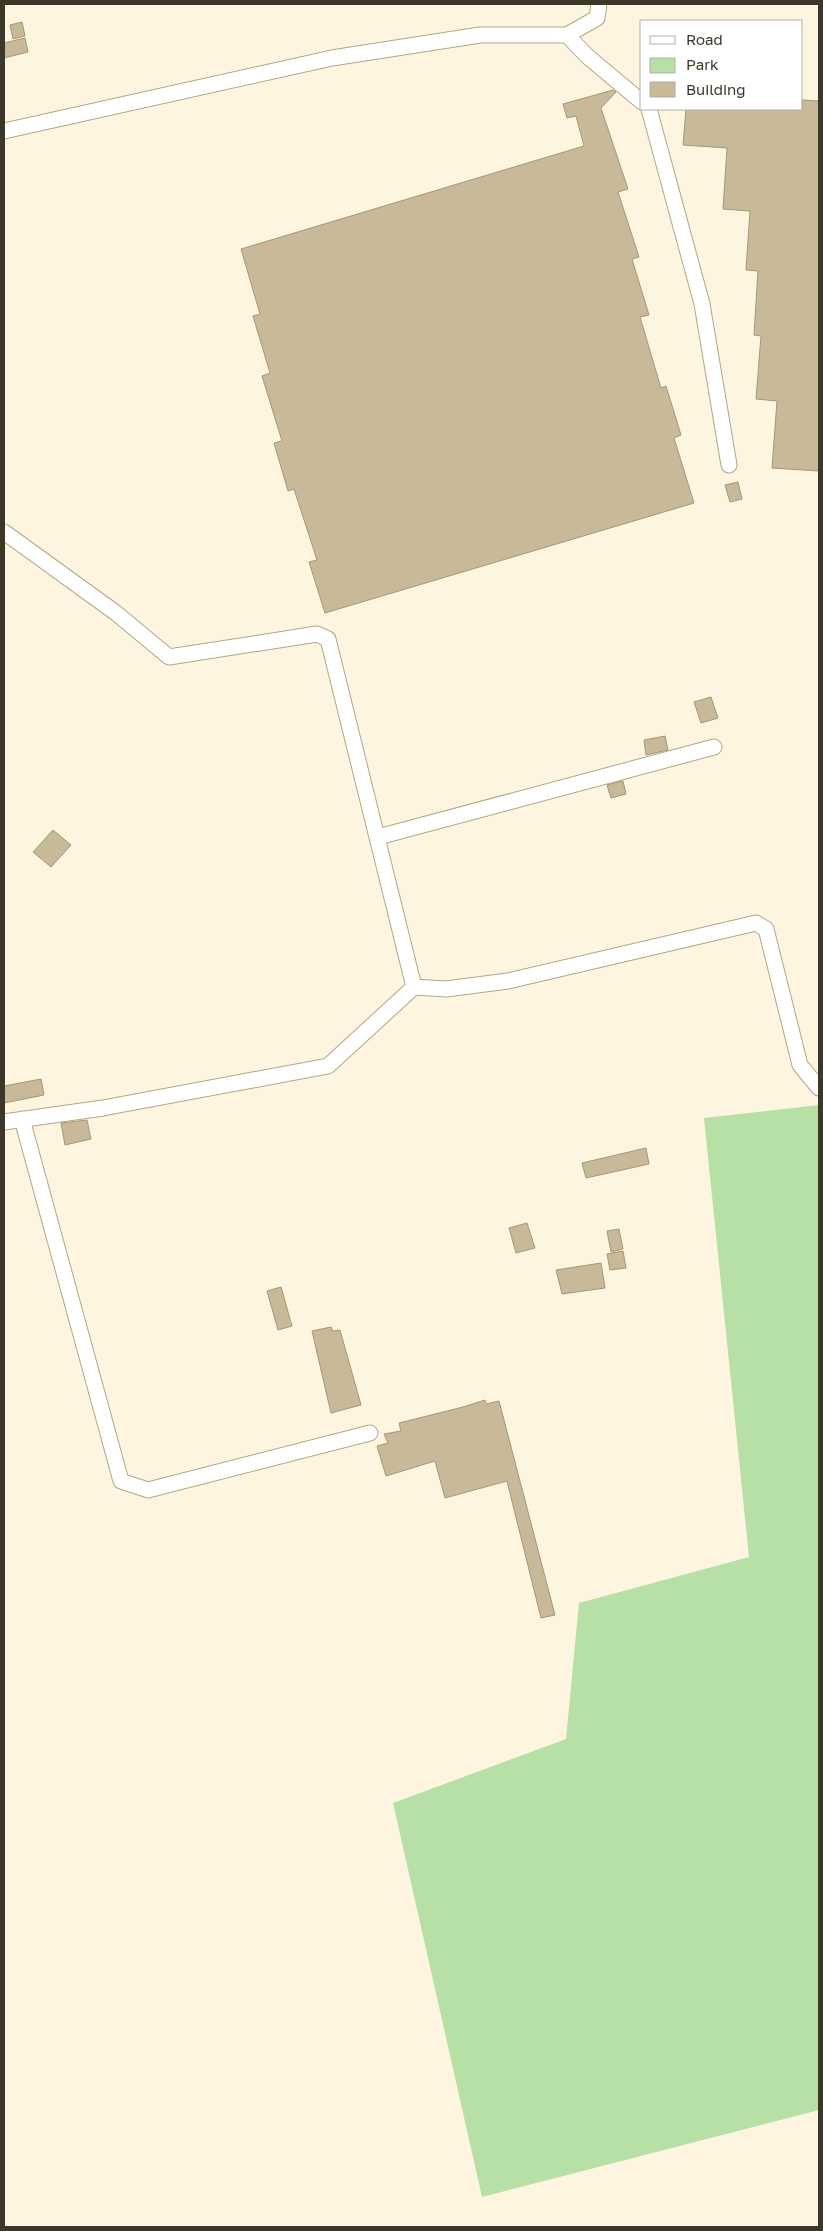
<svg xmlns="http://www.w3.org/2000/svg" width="823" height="2231" viewBox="0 0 823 2231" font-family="'Golos Text',sans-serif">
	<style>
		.green { fill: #b7e0a7 }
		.building { fill: #c8ba99; stroke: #a49676 }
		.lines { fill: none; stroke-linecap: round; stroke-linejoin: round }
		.minor-casing { stroke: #b4a685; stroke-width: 17 }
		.minor { stroke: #fff; stroke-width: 15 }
	</style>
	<rect width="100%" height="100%" fill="#fef5e1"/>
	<path class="green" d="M 819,1105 L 819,2110 L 482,2197 L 393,1803 L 566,1739 L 579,1603 L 749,1557 L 704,1118 Z"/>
	<path class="building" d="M 22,22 L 25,36 L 13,39 L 10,25 Z
		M 25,38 L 28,52 L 4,58 L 4,43 Z
		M 613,90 L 616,92 L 601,108 L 628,189 L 618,192 L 639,257 L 632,259 L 649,315 L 640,317 L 661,388 L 666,386 L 681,435 L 674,438 L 694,503 L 325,613 L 309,562 L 317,560 L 294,489 L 288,491 L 274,443 L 282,441 L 262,376 L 270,373 L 253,316 L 260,314 L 241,249 L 584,146 L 576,116 L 567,118 L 563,104 Z
		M 802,100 L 819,101 L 819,471 L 772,468 L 777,401 L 756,399 L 761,336 L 754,335 L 758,271 L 746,270 L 750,211 L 723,209 L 727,148 L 683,145 L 686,109 L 802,109 Z
		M 738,482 L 742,499 L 730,502 L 725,485 Z
		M 711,697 L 718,718 L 701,723 L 694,702 Z
		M 665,736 L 668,750 L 646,755 L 644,740 Z
		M 623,781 L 626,794 L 611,798 L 607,785 Z
		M 53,830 L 71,845 L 51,867 L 33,852 Z
		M 41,1079 L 44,1095 L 4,1103 L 4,1086 Z
		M 87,1120 L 91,1139 L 65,1145 L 61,1123 Z
		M 646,1148 L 649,1164 L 586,1178 L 582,1163 Z
		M 527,1223 L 535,1248 L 516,1253 L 509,1228 Z
		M 619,1229 L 623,1249 L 611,1252 L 607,1231 Z
		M 623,1251 L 626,1268 L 610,1270 L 607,1254 Z
		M 601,1263 L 605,1288 L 562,1294 L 556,1270 Z
		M 281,1287 L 292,1326 L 278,1330 L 267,1291 Z
		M 331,1327 L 333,1331 L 340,1330 L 361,1405 L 331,1413 L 312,1331 Z
		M 485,1400 L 486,1404 L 499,1401 L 555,1615 L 541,1618 L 507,1481 L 445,1498 L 435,1461 L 386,1476 L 377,1446 L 388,1443 L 384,1434 L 401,1431 L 399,1423 L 463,1407 Z"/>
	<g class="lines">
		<g class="minor-casing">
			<path id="minor" d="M 567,35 L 587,56 L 642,102
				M 649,109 L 702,304 L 729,465
				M 4,131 L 332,58 L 480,35 L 567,35 L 597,18 L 599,4
				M 4,532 L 116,613 L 169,657 L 317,634 L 328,639 L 414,987 L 446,989 L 508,981 L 756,923 L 766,929 L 800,1065 L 819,1088
				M 378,837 L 714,747
				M 22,1119 L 121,1481 L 148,1490 L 370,1433
				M 4,1122 L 103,1108 L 328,1066 L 414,987"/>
		</g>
		<use href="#minor" class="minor"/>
	</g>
	<rect width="823" height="2231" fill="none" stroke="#3d3729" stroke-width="10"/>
	<rect x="640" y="20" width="162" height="90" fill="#ffffff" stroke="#b1afa9"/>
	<rect x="650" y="36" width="25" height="8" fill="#ffffff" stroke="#b1afa9"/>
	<text x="686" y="45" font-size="15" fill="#3d3729">Road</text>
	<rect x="650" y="58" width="25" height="15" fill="#b7e0a7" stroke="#b1afa9"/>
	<text x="686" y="70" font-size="15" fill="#3d3729">Park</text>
	<rect x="650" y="82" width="25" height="15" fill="#c8ba99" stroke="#b1afa9"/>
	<text x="686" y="95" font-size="15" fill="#3d3729">Building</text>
</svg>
